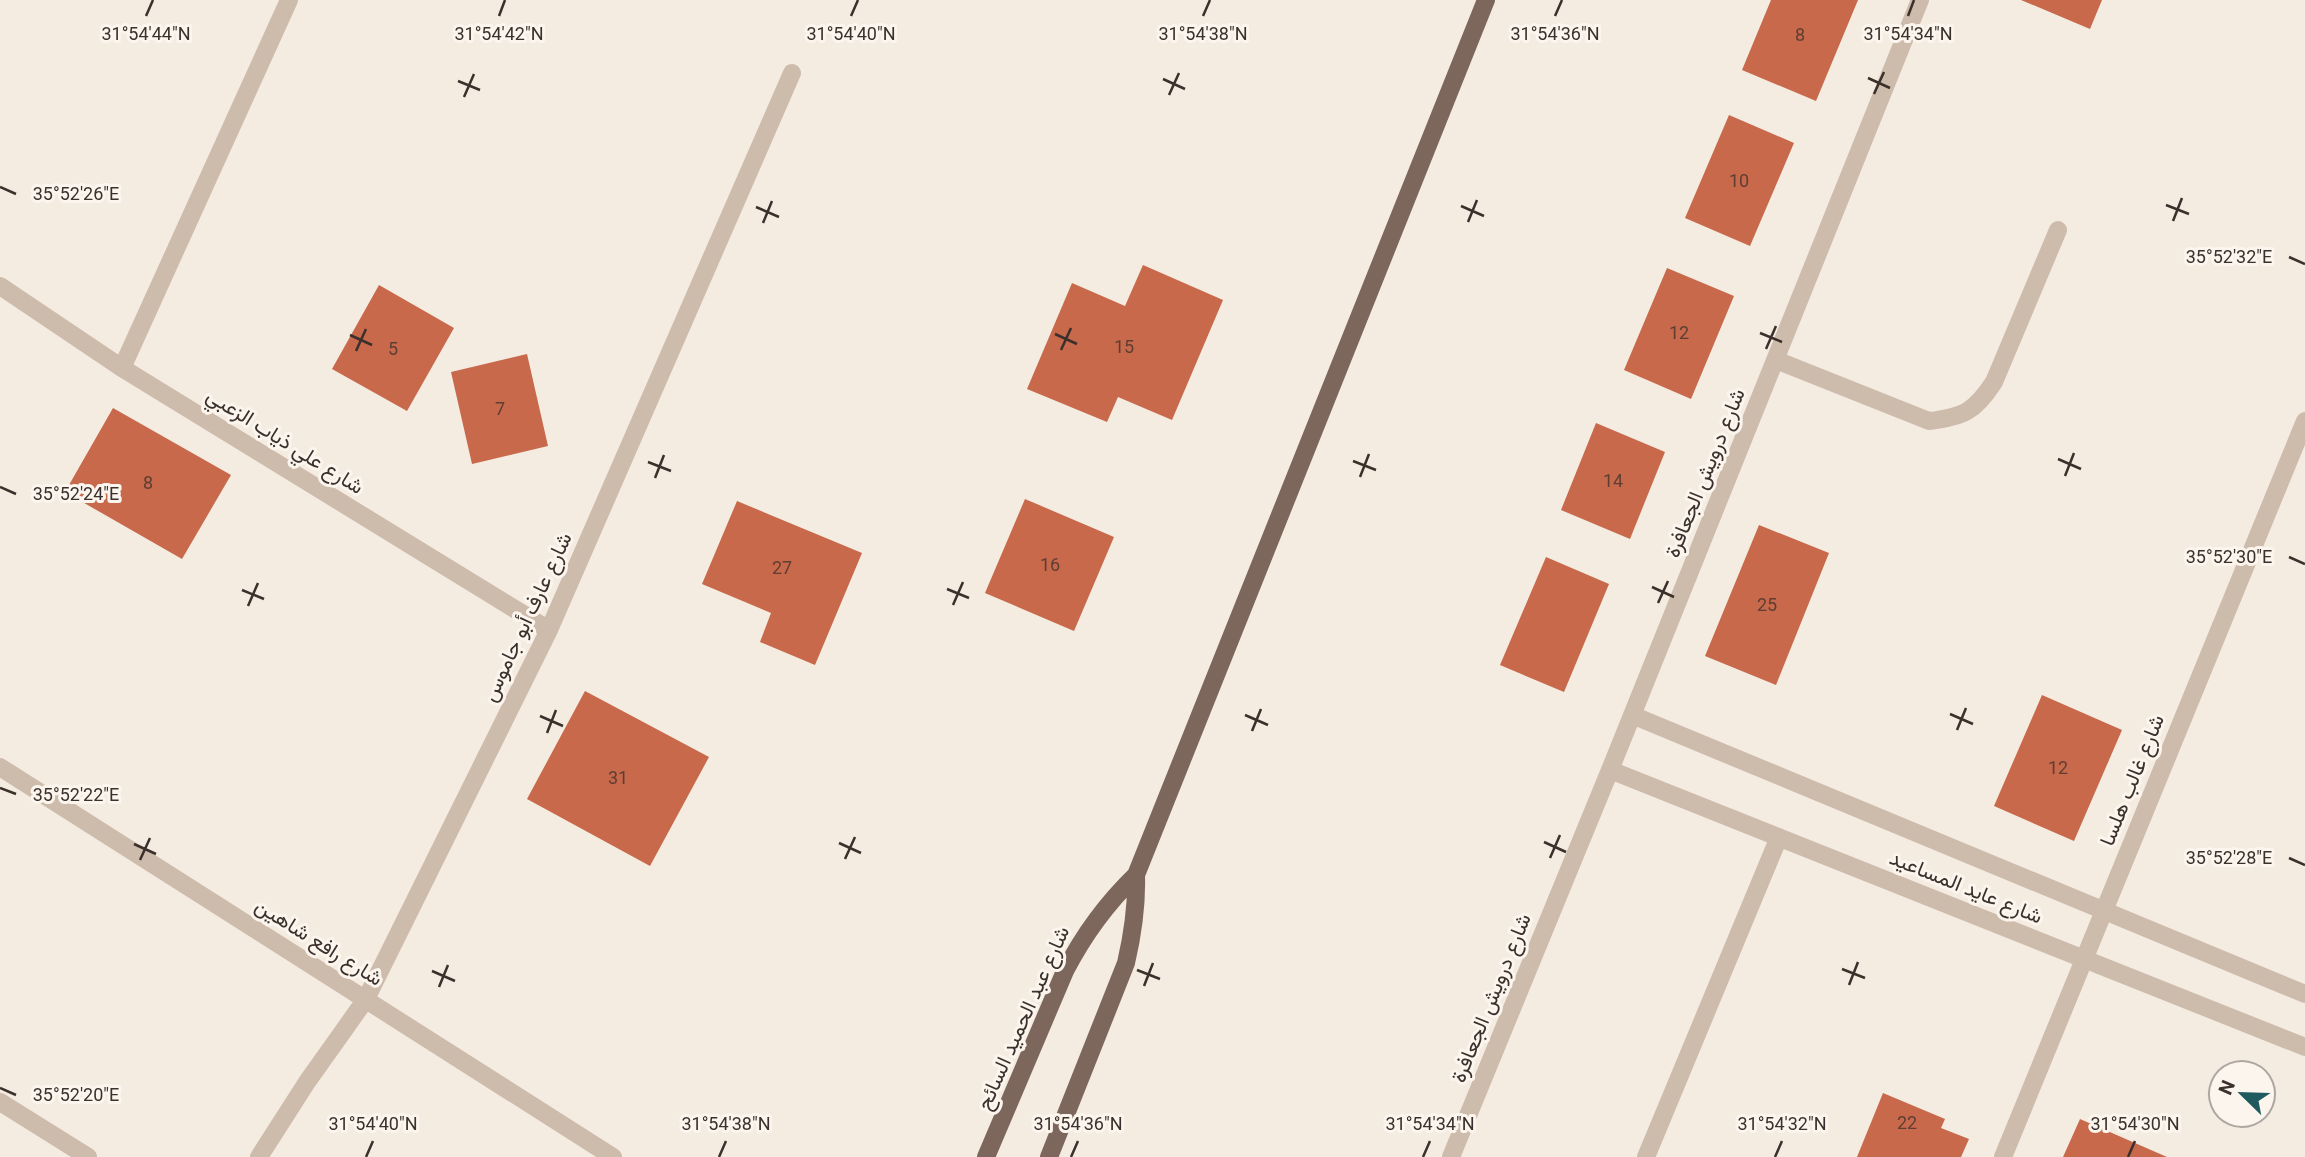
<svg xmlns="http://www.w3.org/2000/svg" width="2305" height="1157" viewBox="0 0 2305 1157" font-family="Roboto,Vazirmatn,sans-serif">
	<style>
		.building { fill: #c8694b }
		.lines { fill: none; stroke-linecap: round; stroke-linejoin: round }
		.minor { stroke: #cdbbac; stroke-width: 18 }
		.major { stroke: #7d675c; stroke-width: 18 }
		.ticks { fill: none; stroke: #3b302b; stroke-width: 2.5 }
		.labels { text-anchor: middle; stroke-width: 6; stroke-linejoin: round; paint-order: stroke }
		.number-label { font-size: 18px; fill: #5e3e33 }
		.street-label { font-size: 21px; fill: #3b302b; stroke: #fbf5ee }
		.ticks-label { font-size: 18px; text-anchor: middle; fill: #3b302b; stroke: #fbf5ee; stroke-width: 6; stroke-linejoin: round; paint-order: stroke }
	</style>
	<rect width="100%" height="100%" fill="#f4ebe1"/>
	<path class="building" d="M 1771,0 L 1858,0 L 1816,101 L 1742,70 Z
		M 2021,0 L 2102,0 L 2090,29 Z
		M 1729,115 L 1794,143 L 1750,246 L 1685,218 Z
		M 1143,265 L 1223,300 L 1172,420 L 1118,397 L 1107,422 L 1027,389 L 1072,283 L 1125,306 Z
		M 1667,268 L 1734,296 L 1691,399 L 1624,370 Z
		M 379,285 L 454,328 L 407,411 L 332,369 Z
		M 527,354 L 548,446 L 472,464 L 451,372 Z
		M 113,408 L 231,475 L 182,559 L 65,492 Z
		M 1596,423 L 1665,452 L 1630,539 L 1561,510 Z
		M 1025,499 L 1114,537 L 1074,631 L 985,593 Z
		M 737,501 L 862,553 L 815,665 L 760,642 L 771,613 L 702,584 Z
		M 1759,525 L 1829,553 L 1776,685 L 1705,656 Z
		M 1546,557 L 1609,584 L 1564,692 L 1500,665 Z
		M 585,691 L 709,757 L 650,866 L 527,799 Z
		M 2042,695 L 2122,730 L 2074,841 L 1994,806 Z
		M 1883,1093 L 1945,1119 L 1941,1128 L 1969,1139 L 1961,1157 L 1857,1157 Z
		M 2080,1119 L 2167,1157 L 2063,1157 Z"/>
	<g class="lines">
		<path class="minor" d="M 0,286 L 122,368 L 549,630
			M 1776,360 L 1929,421 C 1964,417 1975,411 1994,382 L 2058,230
			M 122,368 L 289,0
			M 1632,715 L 2305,994
			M 0,767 L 613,1157
			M 1610,770 L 2305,1047
			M 0,1102 L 88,1157
			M 259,1157 L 307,1082 L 366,999 L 549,630 L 792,73
			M 1451,1157 L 1610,770 L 1920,0
			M 1646,1157 L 1779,837
			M 2003,1157 L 2305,421"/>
		<path class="major" d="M 986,1157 L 1065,971 C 1084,934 1106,904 1136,875
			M 1049,1157 L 1126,963 C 1133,933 1137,906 1136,875 L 1486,0"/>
	</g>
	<path class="ticks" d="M 146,16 L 153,0M 499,16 L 505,0M 851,16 L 858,0M 1203,16 L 1210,0M 1555,16 L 1562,0M 1908,16 L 1914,0M 1868,78 L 1890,88M 1163,79 L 1185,89M 458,81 L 480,90M 1874,94 L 1884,72M 1169,95 L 1179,73M 464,97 L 474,74M 0,187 L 16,194M 2166,205 L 2189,214M 1461,206 L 1484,216M 756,207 L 779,217M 2173,221 L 2182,198M 1468,222 L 1477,200M 763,223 L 772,201M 2289,257 L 2305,264M 1760,333 L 1782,342M 1055,334 L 1077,344M 350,335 L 372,345M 1766,349 L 1776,326M 1061,350 L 1071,328M 356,351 L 366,329M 2058,459 L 2081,469M 1353,461 L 1376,470M 648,462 L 671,471M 2065,476 L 2074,453M 1360,477 L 1369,454M 655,478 L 664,455M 0,487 L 16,494M 2289,557 L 2305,564M 1652,587 L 1674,597M 947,589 L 969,598M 242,590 L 264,599M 1658,603 L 1668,581M 953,605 L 963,582M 248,606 L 258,583M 1950,714 L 1973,724M 1245,715 L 1268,725M 540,716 L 563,726M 1957,730 L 1966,708M 1252,731 L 1261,709M 547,733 L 556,710M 0,788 L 16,794M 1544,842 L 1566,852M 839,843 L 861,853M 134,844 L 156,854M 1550,858 L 1560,835M 2289,858 L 2305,865M 845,859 L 855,837M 140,860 L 150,838M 1842,969 L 1865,978M 1137,970 L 1160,979M 432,971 L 455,981M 1849,985 L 1858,962M 1144,986 L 1153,963M 439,987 L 448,965M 0,1088 L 16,1095M 366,1157 L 373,1141M 719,1157 L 726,1141M 1071,1157 L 1078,1141M 1423,1157 L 1430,1141M 1775,1157 L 1782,1141M 2128,1157 L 2135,1141"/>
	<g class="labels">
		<g class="number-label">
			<text x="1800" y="41">8</text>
			<text x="1739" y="187">10</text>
			<text x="1679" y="339">12</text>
			<text x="1124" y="353">15</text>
			<text x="393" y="355">5</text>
			<text x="500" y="415">7</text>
			<text x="1613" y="487">14</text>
			<text x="148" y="489">8</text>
			<text x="1050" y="571">16</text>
			<text x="782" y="574">27</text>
			<text x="1767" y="611">25</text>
			<text x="2058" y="774">12</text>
			<text x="618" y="784">31</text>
			<text x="1907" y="1129">22</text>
		</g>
		<g class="street-label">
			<text transform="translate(285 441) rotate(32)" y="7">شارع علي ذياب الزعبي</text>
			<text transform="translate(1705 473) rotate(-68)" y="7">شارع درويش الجعافرة</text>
			<text transform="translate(527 617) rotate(-65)" y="7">شارع عارف أبو جاموس</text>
			<text transform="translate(2132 780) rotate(-68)" y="7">شارع غالب هلسا</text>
			<text transform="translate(1966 887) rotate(22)" y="7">شارع عايد المساعيد</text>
			<text transform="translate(319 942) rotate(32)" y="7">شارع رافع شاهين</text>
			<text transform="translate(1491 998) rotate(-68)" y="7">شارع درويش الجعافرة</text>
			<text transform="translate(1023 1018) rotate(-66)" y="7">شارع عبد الحميد السائح</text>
		</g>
	</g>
	<g class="ticks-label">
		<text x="146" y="40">31°54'44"N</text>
		<text x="499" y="40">31°54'42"N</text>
		<text x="851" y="40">31°54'40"N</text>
		<text x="1203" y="40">31°54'38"N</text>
		<text x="1555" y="40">31°54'36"N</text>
		<text x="1908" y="40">31°54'34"N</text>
		<text x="76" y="200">35°52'26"E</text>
		<text x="2229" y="263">35°52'32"E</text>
		<text x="76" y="500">35°52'24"E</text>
		<text x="2229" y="563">35°52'30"E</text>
		<text x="76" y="801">35°52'22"E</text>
		<text x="2229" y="864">35°52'28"E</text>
		<text x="76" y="1101">35°52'20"E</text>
		<text x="373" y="1130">31°54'40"N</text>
		<text x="726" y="1130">31°54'38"N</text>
		<text x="1078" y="1130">31°54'36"N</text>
		<text x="1430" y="1130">31°54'34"N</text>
		<text x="1782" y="1130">31°54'32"N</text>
		<text x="2135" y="1130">31°54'30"N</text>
	</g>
	<g transform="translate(2242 1094) rotate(293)"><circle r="33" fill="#fbf5ee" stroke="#aea6a0" stroke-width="2"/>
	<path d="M0-5L12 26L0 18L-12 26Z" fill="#1f5a5e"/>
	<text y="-10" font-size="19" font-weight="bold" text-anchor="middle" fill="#3b302b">N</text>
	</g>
</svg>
